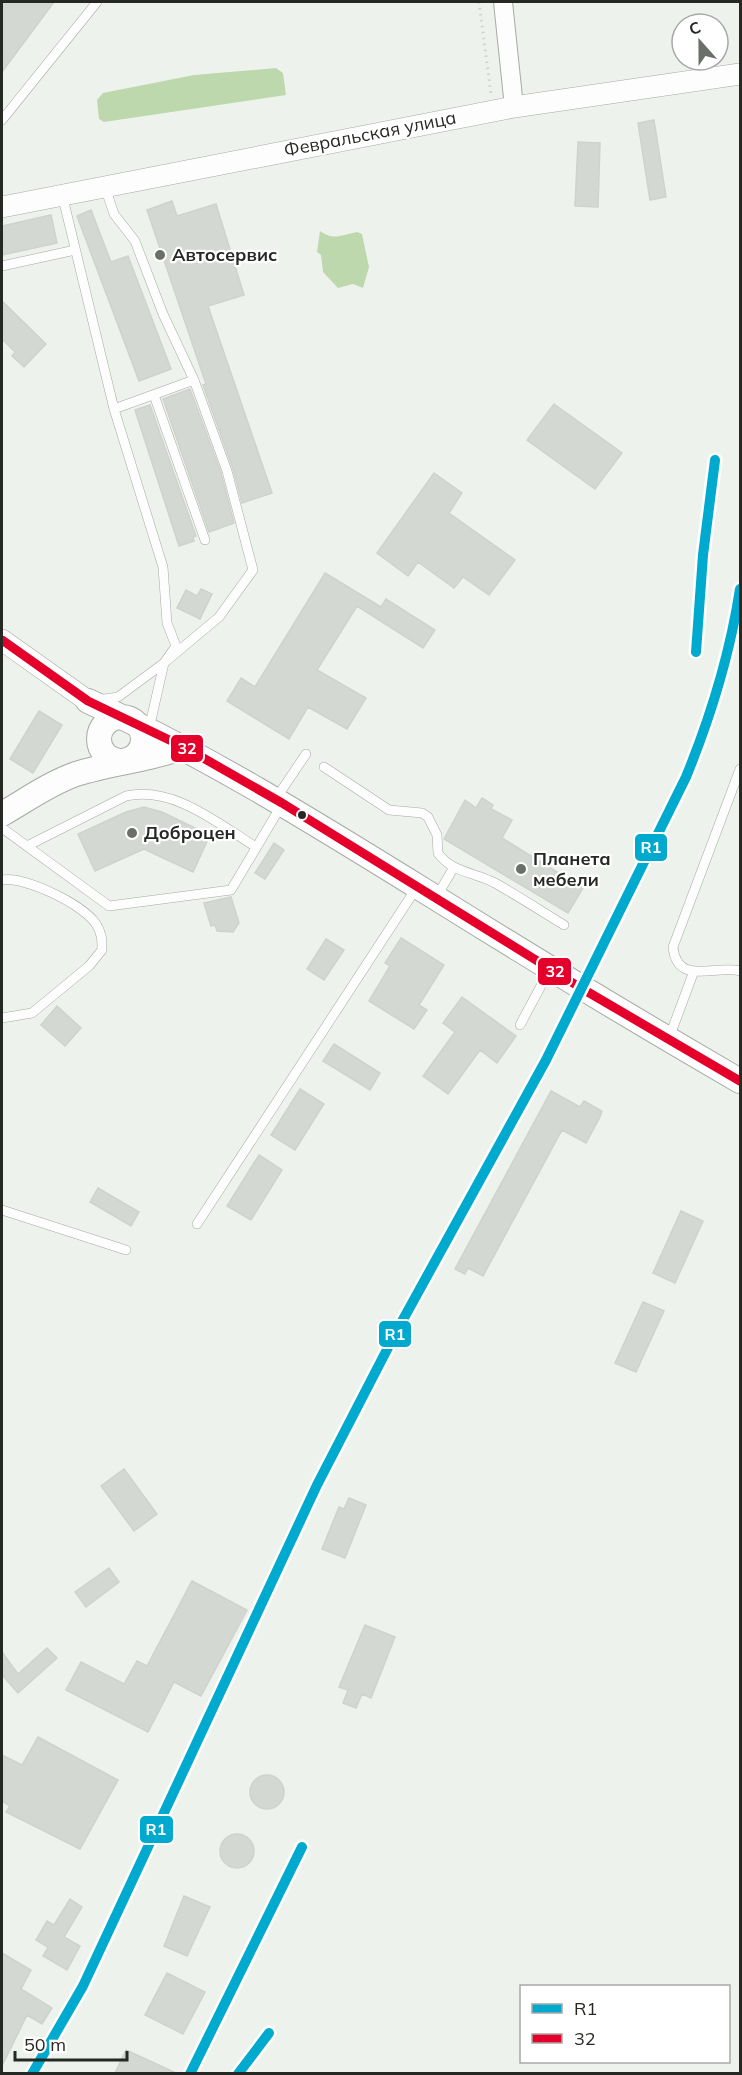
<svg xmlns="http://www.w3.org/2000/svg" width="742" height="2075" viewBox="0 0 742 2075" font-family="Mulish,sans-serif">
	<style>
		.water { fill: #bed8ae }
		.building { fill: #d4d8d2; stroke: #cfd2cd; stroke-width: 1.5 }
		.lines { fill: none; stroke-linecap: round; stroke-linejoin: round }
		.service-casing { stroke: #a6aaa4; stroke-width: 10 }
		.minor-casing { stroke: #a6aaa4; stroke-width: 20 }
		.tertiary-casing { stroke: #a6aaa4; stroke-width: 22 }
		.secondary-casing { stroke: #a6aaa4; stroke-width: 26 }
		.path { stroke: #ced1cd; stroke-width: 3; stroke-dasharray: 1.5 4.5; stroke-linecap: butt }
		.service { stroke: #fcfdfc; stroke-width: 9 }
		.minor { stroke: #fcfdfc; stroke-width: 18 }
		.tertiary { stroke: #fcfdfc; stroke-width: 21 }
		.secondary { stroke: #fcfdfc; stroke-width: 24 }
		.bus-1-casing { stroke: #fff; stroke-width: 14 }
		.bus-1 { stroke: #e4002b; stroke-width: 9 }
		.rail-1-casing { stroke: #fff; stroke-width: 15 }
		.rail-1 { stroke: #00a9ce; stroke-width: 10 }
		.poi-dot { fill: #6b6f69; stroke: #fff; stroke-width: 2 }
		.bus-dot { fill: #252823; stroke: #fff; stroke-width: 2 }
		.labels { text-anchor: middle; stroke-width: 4.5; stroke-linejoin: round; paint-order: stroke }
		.street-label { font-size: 18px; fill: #252823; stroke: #fff }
		.poi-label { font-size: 18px; font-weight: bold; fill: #252823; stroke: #fff; text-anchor: start }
		.line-badge { stroke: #fff; stroke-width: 2 }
		.badge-label { font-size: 16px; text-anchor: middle; font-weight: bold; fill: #fff }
	</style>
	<rect width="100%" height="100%" fill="#eef2ec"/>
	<path class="water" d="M 276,68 L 283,73 L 286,95 L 104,122 L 99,119 L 97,100 L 103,93 L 194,75 Z
		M 320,231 C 334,241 341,235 357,232 L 362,234 L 369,267 L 363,288 L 353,284 L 338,288 L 323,272 L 321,255 L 317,252 Z"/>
	<path class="building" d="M 2,2 L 54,2 L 2,72 Z
		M 654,120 L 666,197 L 650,200 L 638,123 Z
		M 578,142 L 600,143 L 598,207 L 575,206 Z
		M 172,201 L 177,216 L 216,204 L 244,295 L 208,306 L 272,493 L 242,503 L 233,469 L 203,385 L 206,384 L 147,210 Z
		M 91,210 L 111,262 L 128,256 L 171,369 L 139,381 L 77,216 Z
		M 51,215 L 57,243 L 2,255 L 2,226 Z
		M 2,301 L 46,344 L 24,367 L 12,356 L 15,352 L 2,339 Z
		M 190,389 L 221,473 L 234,523 L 209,532 L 163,399 Z
		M 554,404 L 622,453 L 595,489 L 527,440 Z
		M 150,405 L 196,536 L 193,537 L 194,541 L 179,546 L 135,410 Z
		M 434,473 L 462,493 L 449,513 L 515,560 L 489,595 L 463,577 L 454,588 L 418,562 L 408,576 L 377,553 Z
		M 325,573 L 381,607 L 386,599 L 435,630 L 423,648 L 357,606 L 317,670 L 366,698 L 347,729 L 308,707 L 289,739 L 227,701 L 241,678 L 255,687 Z
		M 201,589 L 212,594 L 200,619 L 177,608 L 186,590 L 197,596 Z
		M 39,711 L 62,725 L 33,773 L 10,759 Z
		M 482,798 L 493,805 L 491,809 L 512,820 L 502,838 L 583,888 L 568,913 L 444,839 L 465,800 L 476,808 Z
		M 144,807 L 162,812 L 210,835 L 193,872 L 144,849 L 95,871 L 78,834 L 126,812 Z
		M 274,843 L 284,850 L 265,879 L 255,873 Z
		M 231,897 L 239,923 L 233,932 L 217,931 L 215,925 L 211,926 L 204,903 Z
		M 401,938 L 444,965 L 419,1005 L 427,1010 L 414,1029 L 369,1001 L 390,966 L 385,963 Z
		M 326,939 L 344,950 L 324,980 L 307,969 Z
		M 462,997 L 516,1036 L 497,1063 L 480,1050 L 448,1094 L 423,1076 L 455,1032 L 443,1023 Z
		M 57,1006 L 81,1028 L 65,1046 L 41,1025 Z
		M 334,1044 L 380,1073 L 370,1090 L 323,1061 Z
		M 300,1089 L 324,1104 L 295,1150 L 271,1135 Z
		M 551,1091 L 580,1107 L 584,1101 L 602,1111 L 600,1117 L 586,1143 L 562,1130 L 483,1276 L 468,1268 L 465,1274 L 455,1269 Z
		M 259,1155 L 282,1170 L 251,1220 L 227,1206 Z
		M 98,1188 L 139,1212 L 131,1226 L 90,1202 Z
		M 681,1211 L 703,1221 L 675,1283 L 653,1273 Z
		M 643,1302 L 664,1311 L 636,1372 L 615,1363 Z
		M 124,1469 L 157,1514 L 134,1531 L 101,1486 Z
		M 349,1498 L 366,1505 L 345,1558 L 322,1549 L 339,1507 L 344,1509 Z
		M 109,1568 L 119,1582 L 86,1607 L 75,1592 Z
		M 192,1581 L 247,1610 L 201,1696 L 174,1682 L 148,1732 L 66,1690 L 81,1662 L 124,1684 L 137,1661 L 147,1666 Z
		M 365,1625 L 395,1637 L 371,1698 L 362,1694 L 356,1708 L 343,1703 L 348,1690 L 339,1687 Z
		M 47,1648 L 57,1658 L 18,1693 L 2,1675 L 2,1652 L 18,1674 Z
		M 38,1737 L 118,1780 L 80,1849 L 6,1812 L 10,1806 L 2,1801 L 2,1755 L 22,1765 Z
		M250 1792a17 17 0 1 1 34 0a17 17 0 1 1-34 0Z
		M220 1851a17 17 0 1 1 34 0a17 17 0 1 1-34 0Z
		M 184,1896 L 210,1907 L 187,1956 L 164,1946 Z
		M 70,1899 L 82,1907 L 64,1937 L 80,1946 L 67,1970 L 43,1956 L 48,1947 L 36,1940 L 47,1921 L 54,1925 Z
		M 2,1953 L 31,1970 L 21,1989 L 52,2008 L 42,2024 L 27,2015 L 2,2066 Z
		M 167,1973 L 205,1992 L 183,2034 L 145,2015 Z
		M 126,2050 L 176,2073 L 115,2073 Z"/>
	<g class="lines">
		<g class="service-casing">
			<path id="service" d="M 2,120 L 97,2
				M 62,194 L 114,409 L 163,567 L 167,623 L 176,646 L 164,663 L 149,729
				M 2,266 L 75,250
				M 154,395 L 205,540
				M 114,409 L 194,380
				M 98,700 L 118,697 L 164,663 L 219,617 L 253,570 L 227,471 L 194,380 L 163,314 L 135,241 L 114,214 L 105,187
				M 324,767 L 389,810 L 422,813 L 428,817 L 437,835 L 438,853 C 452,873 475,872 495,883 C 518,896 541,911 564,925
				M 740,769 L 673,947 C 677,987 716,964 740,971
				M 275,800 L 306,754
				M 2,828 L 109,906 L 231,890 L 281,806
				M 27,846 L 126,796 C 174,786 217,823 256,847
				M 2,880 C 24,876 83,904 96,924 C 102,933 102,940 102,950 L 89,966 L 32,1013 L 2,1018
				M 437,896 L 454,867
				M 520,1025 L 550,969
				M 669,1038 L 694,971
				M 2,1210 L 126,1250
				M 197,1224 L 417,887"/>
		</g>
		<g class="minor-casing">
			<path id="minor" d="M 503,2 L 514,107"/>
		</g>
		<g class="tertiary-casing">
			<path id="tertiary" d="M 2,207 L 514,107 L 740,74
				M 2,640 L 88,701"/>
		</g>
		<g class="secondary-casing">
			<path id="secondary" d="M 88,701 C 210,757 323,828 436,898 C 537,961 638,1022 740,1081
				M99 739a22 22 0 1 1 44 0a22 22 0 1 1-44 0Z
				M 2,814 C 25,801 50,783 76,774 C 112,763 149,760 184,747"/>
		</g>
		<path class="path" d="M 479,2 L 491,94"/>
		<use href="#service" class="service"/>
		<use href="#minor" class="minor"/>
		<use href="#tertiary" class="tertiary"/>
		<use href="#secondary" class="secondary"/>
		<g class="bus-1-casing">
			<path id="bus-1" d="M 2,640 L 88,701 L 184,747 L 282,803 L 581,988 L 740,1081"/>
		</g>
		<use href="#bus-1" class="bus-1"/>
		<g class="rail-1-casing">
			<path id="rail-1" d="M 696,652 L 703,555 L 715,460
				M 32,2074 L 83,1986 L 317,1485 L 394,1336 L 546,1060 L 686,777 C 711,716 730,654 740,589
				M 190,2074 L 302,1847
				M 238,2074 L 269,2033"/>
		</g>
		<use href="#rail-1" class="rail-1"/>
	</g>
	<g class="poi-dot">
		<circle cx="160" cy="255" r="6"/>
		<circle cx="132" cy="833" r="6"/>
		<circle cx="521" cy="869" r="6"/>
	</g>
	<circle class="bus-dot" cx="302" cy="815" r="5"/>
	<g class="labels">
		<g class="street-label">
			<text transform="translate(370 134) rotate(-11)" y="6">Февральская улица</text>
		</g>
		<g class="poi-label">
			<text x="172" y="261">Автосервис</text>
			<text x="144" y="839">Доброцен</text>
			<text x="533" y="865">Планета<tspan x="533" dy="21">мебели</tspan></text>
		</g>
	</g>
	<g class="line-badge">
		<rect x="170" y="734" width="34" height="29" rx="6" fill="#e4002b"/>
		<rect x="634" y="833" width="34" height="29" rx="6" fill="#00a9ce"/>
		<rect x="537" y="957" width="35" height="29" rx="6" fill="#e4002b"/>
		<rect x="378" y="1320" width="34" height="28" rx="6" fill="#00a9ce"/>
		<rect x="139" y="1815" width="35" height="29" rx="6" fill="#00a9ce"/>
	</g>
	<g class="badge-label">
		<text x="187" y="754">32</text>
		<text x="651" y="853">R1</text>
		<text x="555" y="977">32</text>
		<text x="395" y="1340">R1</text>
		<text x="156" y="1835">R1</text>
	</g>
	<rect width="742" height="2075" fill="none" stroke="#252823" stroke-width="6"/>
	<rect x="520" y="1985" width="210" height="78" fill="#ffffff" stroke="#a8a9a7" stroke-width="1.5"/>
	<rect x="532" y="2004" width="30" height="9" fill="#00a9ce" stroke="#a8a9a7" stroke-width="1.5"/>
	<text x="574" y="2015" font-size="18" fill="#252823">R1</text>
	<rect x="532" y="2034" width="30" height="9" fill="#e4002b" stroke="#a8a9a7" stroke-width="1.5"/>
	<text x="574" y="2045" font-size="18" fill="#252823">32</text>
	<g transform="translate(700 42) rotate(339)"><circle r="28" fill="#ffffff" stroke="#a8a9a7" stroke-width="1.5"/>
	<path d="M0-4.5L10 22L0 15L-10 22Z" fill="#6b6f69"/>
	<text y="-9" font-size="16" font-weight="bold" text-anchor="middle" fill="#252823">С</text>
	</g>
	<path d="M15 2051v9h112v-9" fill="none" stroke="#252823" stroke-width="3"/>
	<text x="24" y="2051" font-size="18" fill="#252823" stroke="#ffffff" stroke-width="4.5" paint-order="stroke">50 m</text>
</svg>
